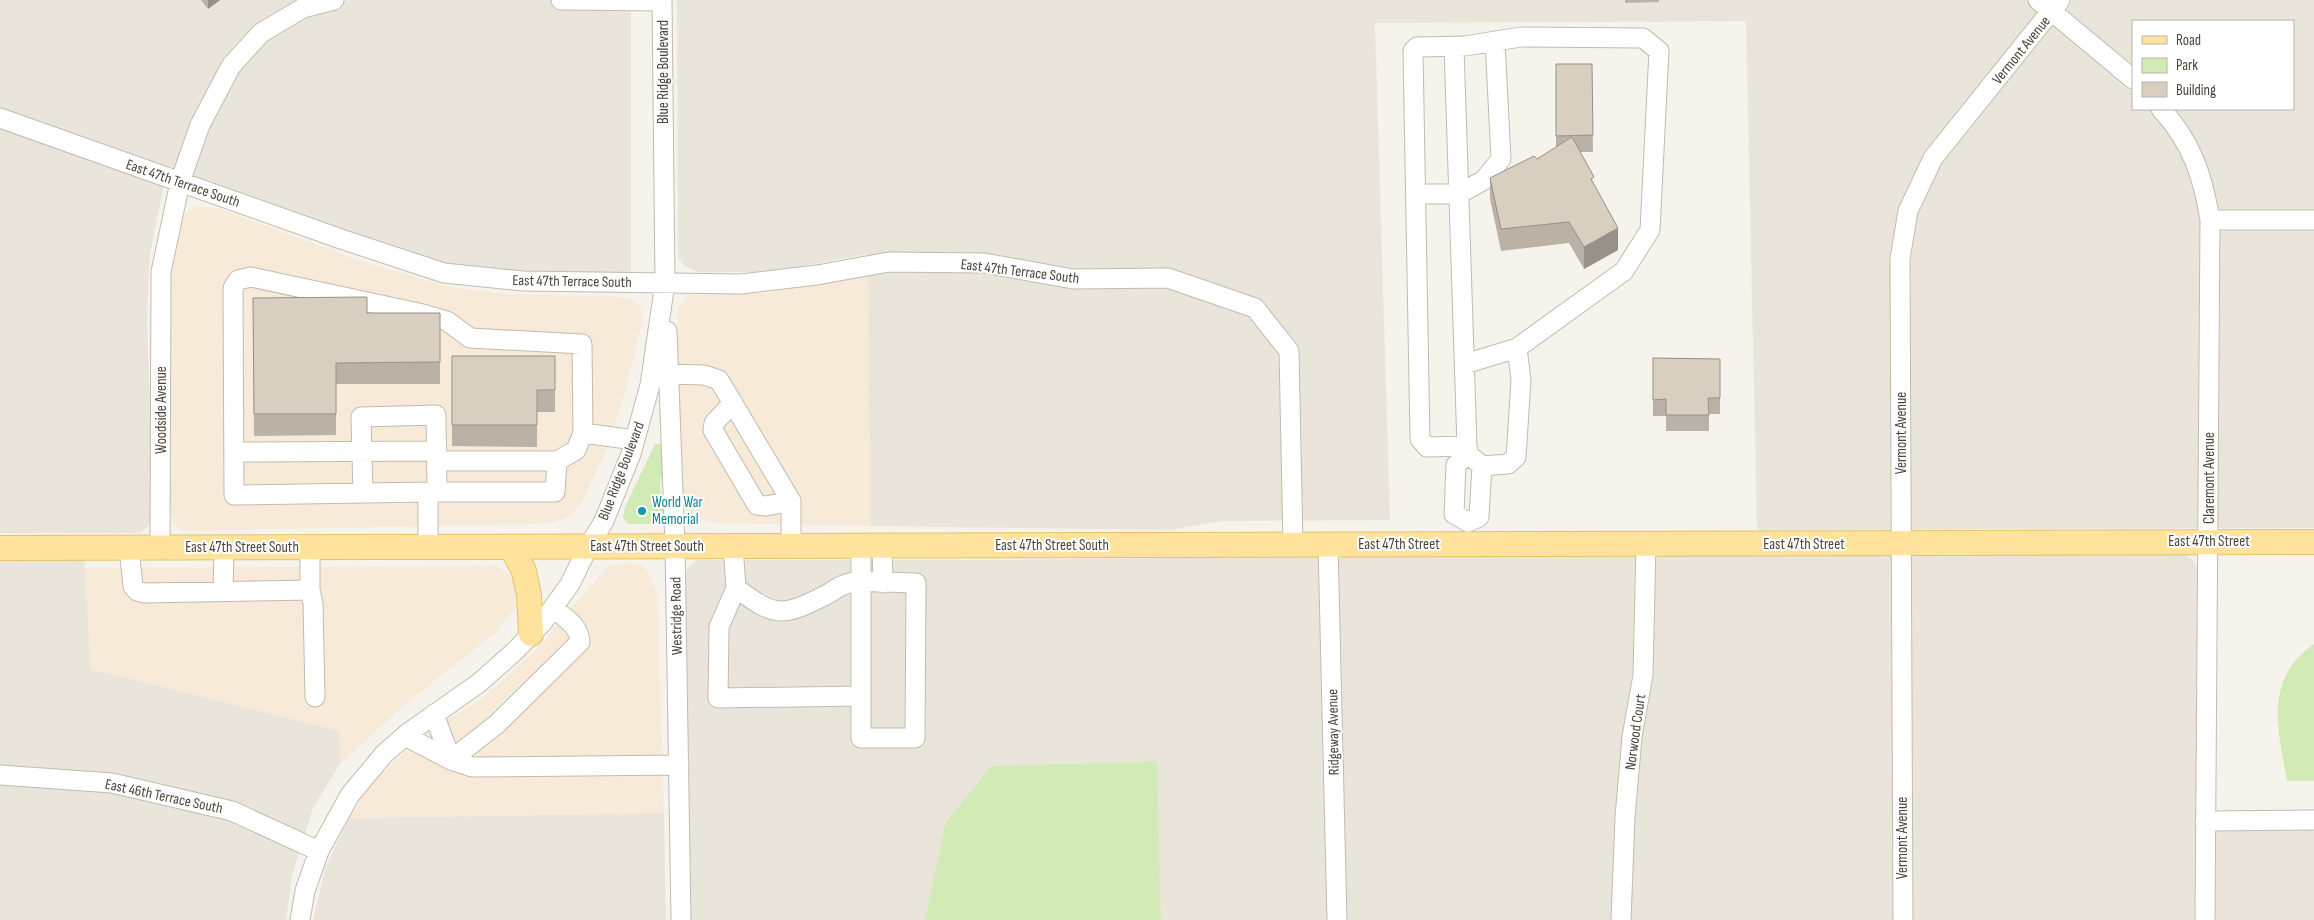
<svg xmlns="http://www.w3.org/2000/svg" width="2314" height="920" viewBox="0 0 2314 920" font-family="'Sofia Sans Condensed',sans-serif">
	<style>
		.residential { fill: #eae5da; fill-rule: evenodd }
		.commercial { fill: #f7ead8 }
		.green { fill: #d2eab5 }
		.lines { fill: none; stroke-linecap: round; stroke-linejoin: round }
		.minor-casing { stroke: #c2bbae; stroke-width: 21 }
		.major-casing { stroke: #e6c16a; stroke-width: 26 }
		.minor { stroke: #fff; stroke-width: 19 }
		.major { stroke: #ffe39c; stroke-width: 24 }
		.wall { fill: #bab2a6 }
		.shaded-wall { fill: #979187 }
		.building { fill: #d8cfc1; stroke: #979187 }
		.culture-dot { fill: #0f9aa8; stroke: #fff; stroke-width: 2 }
		.labels { text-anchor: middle; stroke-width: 4; stroke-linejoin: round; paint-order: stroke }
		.street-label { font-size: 15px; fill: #4b4439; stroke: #fff }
		.culture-label { font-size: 15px; fill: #0d838f; stroke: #fff; text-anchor: start }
	</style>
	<rect width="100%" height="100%" fill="#f6f3ec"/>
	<path class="residential" d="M 0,0 L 631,0 L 631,277 L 533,274 L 437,262 L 198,181 L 168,166 L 150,253 L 147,319 L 152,451 L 151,524 L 140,533 L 0,533 Z
		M 677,0 L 2314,0 L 2314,528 L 1757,530 L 1746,21 L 1375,23 L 1390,520 L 1222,521 L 1170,530 L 870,526 L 868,254 L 769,272 L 698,272 L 685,266 L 678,257 ZM 2133,21 L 2293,21 L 2293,109 L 2133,109 Z
		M 84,551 L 91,669 L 340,731 L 340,764 L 313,808 L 292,876 L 286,920 L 0,920 L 0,552 Z
		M 1756,551 L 2182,552 L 2193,560 L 2199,573 L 2197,829 L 2314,828 L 2314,920 L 1161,920 L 1156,761 L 991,766 L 945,824 L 925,920 L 690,920 L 683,588 L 687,569 L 697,560 L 990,560 Z
		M 664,813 L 666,920 L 313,920 L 326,866 L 349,818 Z"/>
	<path class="commercial" d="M 198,206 L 220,209 L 361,261 L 449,287 L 508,294 L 622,297 L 633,300 L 641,308 L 642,322 L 625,392 L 607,449 L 581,503 L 572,514 L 556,522 L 537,524 L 183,531 L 175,526 L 170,513 L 170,286 L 173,254 L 180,222 L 187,211 Z
		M 868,274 L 870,526 L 715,523 L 697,519 L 686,510 L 680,498 L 676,395 L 678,307 L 690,295 L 764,293 Z
		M 626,563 L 642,565 L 650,575 L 657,594 L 664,813 L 349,818 L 370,786 L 417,739 L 480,700 L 535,651 L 607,567 Z
		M 496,566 L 514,577 L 516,607 L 495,633 L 409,701 L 340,764 L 339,731 L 91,669 L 85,568 Z"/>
	<path class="green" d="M 655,444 L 662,444 L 664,465 L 660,486 L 665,521 L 657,524 L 628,524 L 623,518 L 624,509 Z
		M 2314,644 L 2314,781 L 2287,781 C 2278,730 2263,679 2314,644 Z
		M 1157,761 L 1161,920 L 925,920 L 945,824 L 991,766 Z"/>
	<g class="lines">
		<g class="minor-casing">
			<path id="minor" d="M 561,0 L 662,1
				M 2038,0 L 2133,79
				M 1454,47 L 1467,446 L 1468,454 L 1482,466 L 1479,517 L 1468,522
				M 2161,109 C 2192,142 2203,177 2210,220 L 2205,920
				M 0,118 L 341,239 L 444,273 L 523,281 L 741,284 L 817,275 L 889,262 L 984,263 L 1073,279 L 1168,278 L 1255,308 L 1289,351 L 1293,544
				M 1416,194 L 1459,194 L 1484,180 L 1501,159 L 1495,41
				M 2210,220 L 2314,220
				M 667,331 L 675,546 L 681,920
				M 1465,364 L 1517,348 L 1624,271 L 1650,230 L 1659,51 L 1643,38 L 1521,37 L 1465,46 L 1417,47 L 1413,51 L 1420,439 L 1427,447 L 1467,446
				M 668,374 L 704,375 L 719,380 L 791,501 L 791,546
				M 733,403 L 714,423 L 713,430 L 757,505 L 766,506 L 791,501
				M 234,452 L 437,451
				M 437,461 L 557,461
				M 1482,466 L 1508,464 L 1516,457 L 1521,380 L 1517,348
				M 428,492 L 555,492 L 557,461 L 576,450 L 583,433
				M 363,493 L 361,417 L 436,415 L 437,492
				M 1468,522 L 1454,514 L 1456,465 L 1468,454
				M 1328,544 L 1337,920
				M 733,546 L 736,588 C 776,618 782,617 826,595 C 833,591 842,584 850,583 C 871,580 895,583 916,583 L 915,738 L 861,738 L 861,546
				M 882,546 L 883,583
				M 428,547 L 428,492 L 234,495 L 233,288 L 238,280 L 251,277 L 423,314 L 447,321 L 470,338 L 582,344 L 583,433 L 635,440
				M 129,548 L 133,586 L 137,591 L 145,593 L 310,590 L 310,547
				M 160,548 L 161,272 L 180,182 L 200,125 L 231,66 L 261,33 L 303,8 L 334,0
				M 736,588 L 719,627 L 718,698 L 861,696
				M 310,590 L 313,603 L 315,697
				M 223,592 L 224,548
				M 434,714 L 451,760
				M 405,736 L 451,760 L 472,767 L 679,765
				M 451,760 L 497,724 L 580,642 C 579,625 565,618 553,608
				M 0,775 L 112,783 L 232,811 L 319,851
				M 2205,821 L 2314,820
				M 300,920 L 305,891 L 319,851 L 350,795 L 384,754 L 408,733 L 479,683 L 515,651 L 542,623 L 570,584 L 588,547 L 604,521 L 631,454 L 650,385 L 665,283 L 662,0
				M 1621,920 L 1625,817 L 1632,737 L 1643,675 L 1646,544
				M 1903,920 L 1900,259 L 1908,211 L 1933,158 L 2060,0"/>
		</g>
		<g class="major-casing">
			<path id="major" d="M 511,547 L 524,571 L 529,595 L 531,634
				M 0,548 L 2314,542"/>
		</g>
		<use href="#minor" class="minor"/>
		<use href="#major" class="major"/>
	</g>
	<path class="wall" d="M 201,0 L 220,0 L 208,9 Z
		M 1625,0 L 1659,0 L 1659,2 L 1625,3 Z
		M 1556,64 L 1592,64 L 1593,152 L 1580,152 L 1594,185 L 1618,250 L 1584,269 L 1569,243 L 1501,251 L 1490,199 L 1490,178 L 1537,159 L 1556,147 Z
		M 253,298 L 367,313 L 440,313 L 440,384 L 336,384 L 336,435 L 254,436 Z
		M 452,356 L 555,356 L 555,412 L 537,412 L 537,447 L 452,446 Z
		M 1653,358 L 1720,359 L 1720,414 L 1709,414 L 1709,431 L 1666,431 L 1666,416 L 1653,416 Z"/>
	<path class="shaded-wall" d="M 208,0 L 220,0 L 208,9 Z
		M 1618,228 L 1618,250 L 1584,269 L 1584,247 Z"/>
	<path class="building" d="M 1556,64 L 1592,64 L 1593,135 L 1556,136 Z
		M 1572,137 L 1594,177 L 1591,179 L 1618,228 L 1584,247 L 1569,222 L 1501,229 L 1490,178 L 1534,156 L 1537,159 Z
		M 367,297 L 367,313 L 440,313 L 440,362 L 336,363 L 336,414 L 254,414 L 253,298 Z
		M 452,356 L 555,356 L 555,390 L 537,390 L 537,425 L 452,425 Z
		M 1653,358 L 1720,359 L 1720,398 L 1708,398 L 1709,415 L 1666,415 L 1666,399 L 1653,400 Z"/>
	<circle class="culture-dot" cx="642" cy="511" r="5"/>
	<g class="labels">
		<g class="street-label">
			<text transform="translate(2021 50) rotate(-51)" y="5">Vermont Avenue</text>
			<text transform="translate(663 72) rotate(-90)" y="5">Blue Ridge Boulevard</text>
			<text transform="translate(183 183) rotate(19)" y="5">East 47th Terrace South</text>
			<text transform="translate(1020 271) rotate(7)" y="5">East 47th Terrace South</text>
			<text transform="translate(572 281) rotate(1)" y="5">East 47th Terrace South</text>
			<text transform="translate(161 410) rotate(-90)" y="5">Woodside Avenue</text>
			<text transform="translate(1901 433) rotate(-90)" y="5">Vermont Avenue</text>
			<text transform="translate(621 471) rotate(-69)" y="5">Blue Ridge Boulevard</text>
			<text transform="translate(2209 478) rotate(-90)" y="5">Claremont Avenue</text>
			<text x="2209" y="546">East 47th Street</text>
			<text x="1399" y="549">East 47th Street</text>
			<text x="1804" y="549">East 47th Street</text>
			<text x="1052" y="550">East 47th Street South</text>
			<text x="647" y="551">East 47th Street South</text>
			<text x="242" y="552">East 47th Street South</text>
			<text transform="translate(676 616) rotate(-91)" y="5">Westridge Road</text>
			<text transform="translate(1333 732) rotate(-91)" y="5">Ridgeway Avenue</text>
			<text transform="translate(1635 732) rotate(-82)" y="5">Norwood Court</text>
			<text transform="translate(164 796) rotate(12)" y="5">East 46th Terrace South</text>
			<text transform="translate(1902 838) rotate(-90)" y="5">Vermont Avenue</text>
		</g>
		<g class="culture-label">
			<text x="652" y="507">World War<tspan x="652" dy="17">Memorial</tspan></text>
		</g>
	</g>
	<rect x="2132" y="20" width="162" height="90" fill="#ffffff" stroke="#b7b4b0"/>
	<rect x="2142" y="36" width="25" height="8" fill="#ffe39c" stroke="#b7b4b0"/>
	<text x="2176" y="45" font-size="15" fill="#4b4439">Road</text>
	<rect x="2142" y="58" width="25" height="15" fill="#d2eab5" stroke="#b7b4b0"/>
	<text x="2176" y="70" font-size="15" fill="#4b4439">Park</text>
	<rect x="2142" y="82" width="25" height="15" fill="#d8cfc1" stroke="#b7b4b0"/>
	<text x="2176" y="95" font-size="15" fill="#4b4439">Building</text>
</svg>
